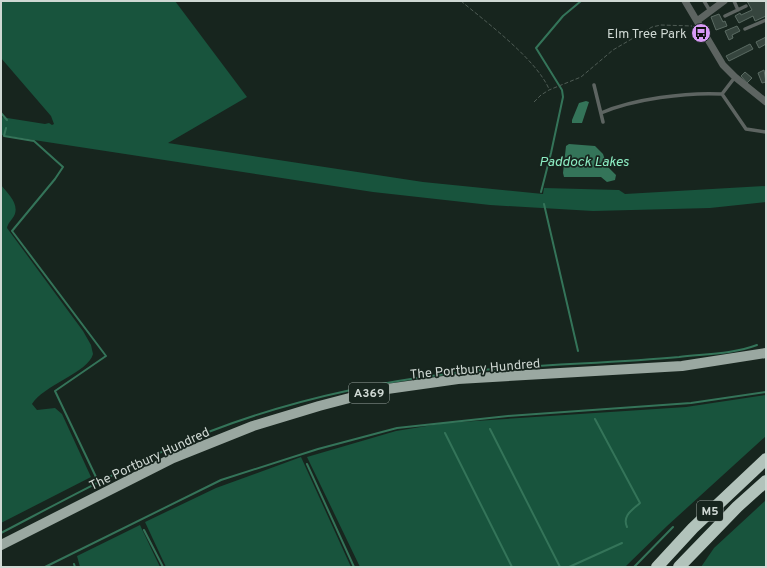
<svg xmlns="http://www.w3.org/2000/svg" width="767" height="568" viewBox="0 0 767 568" font-family="Overpass,sans-serif">
	<style>
		.green { fill: #18543d }
		.water { fill: #347459 }
		.lines { fill: none; stroke-linecap: round; stroke-linejoin: round }
		.stream { stroke: #347459; stroke-width: 2 }
		.building { fill: #36453e; stroke: #5b6b63 }
		.path { stroke: #4f5c55; stroke-width: 1; stroke-dasharray: 4 2; stroke-linecap: butt }
		.service { stroke: #5d6461; stroke-width: 3.5 }
		.minor { stroke: #5d6461; stroke-width: 7 }
		.primary { stroke: #9aa8a1; stroke-width: 10 }
		.motorway { stroke: #b2c3bb; stroke-width: 12 }
		.labels { text-anchor: middle; stroke-width: 3.5; stroke-linejoin: round; paint-order: stroke }
		.shield { fill: #17251e; stroke: #98a29d; stroke-width: 1 }
		.shield-label { font-size: 12px; font-weight: bold; fill: #cfd8d3 }
		.poi-label { font-size: 13px; fill: #cfd8d3; stroke: #17251e; text-anchor: end }
		.street-label { font-size: 13px; fill: #cfd8d3; stroke: #17251e }
		.water-label { font-size: 14px; font-style: italic; fill: #8dedc3; stroke: #17251e }
	</style>
	<rect width="100%" height="100%" fill="#17251e"/>
	<path class="green" d="M 1,1 L 175,1 L 247,97 L 168,143 L 423,182 L 543,194 L 544,188 L 619,190 L 625,194 L 766,186 L 766,202 L 710,208 L 593,211 L 490,205 L 373,192 L 1,135 L 1,117 L 45,124 L 49,123 L 52,125 L 54,124 L 51,116 L 1,58 Z
		M 1,185 C 8,194 20,204 14,216 C 11,221 8,223 7,228 L 83,331 L 91,345 L 93,354 C 89,372 42,386 32,404 L 37,410 L 55,408 L 62,414 L 91,477 L 1,523 Z
		M 766,395 L 766,436 L 667,526 L 625,567 L 360,567 L 307,457 L 396,431 L 445,423 L 686,407 Z
		M 301,457 L 351,567 L 166,567 L 145,522 L 216,488 Z
		M 766,500 L 766,567 L 701,567 L 714,548 Z
		M 140,525 L 160,567 L 80,567 L 77,556 Z"/>
	<path class="water" d="M 586,101 L 589,102 L 582,123 L 572,123 L 572,120 L 579,103 Z
		M 569,144 L 595,146 L 603,154 L 607,166 L 616,175 L 615,180 L 607,182 L 601,177 L 564,177 L 563,173 L 566,146 Z"/>
	<g class="lines">
		<path class="stream" d="M 1,113 L 7,120
			M 6,128 L 4,136 L 34,141 L 63,167 L 55,179 L 12,231 L 106,356 L 55,391 L 96,477
			M 541,192 L 551,153 L 563,97 L 562,90 L 536,48 L 563,16 L 581,1
			M 544,204 L 578,351
			M 595,419 L 640,503 C 632,510 622,516 627,527
			M 490,429 L 560,567
			M 445,433 L 512,567
			M 307,464 L 354,567
			M 144,530 L 163,567
			M 1,533 C 70,497 139,459 211,431 C 289,401 371,383 454,373 C 528,364 604,364 679,357 C 704,354 733,354 757,345
			M 74,564 L 75,567
			M 45,567 L 221,480 L 318,449 L 397,428 L 508,416 L 691,403 L 766,392
			M 569,567 L 622,543
			M 634,567 L 673,527"/>
	</g>
	<path class="building" d="M 747,1 L 766,1 L 766,16 L 755,21 L 753,16 L 739,23 L 735,16 L 740,13 L 741,15 L 752,10 Z
		M 719,14 L 723,22 L 725,21 L 727,26 L 716,30 L 711,17 Z
		M 737,26 L 740,31 L 732,35 L 733,38 L 729,40 L 725,31 Z
		M 766,37 L 766,44 L 759,48 L 756,42 Z
		M 750,44 L 753,49 L 729,61 L 726,56 Z
		M 764,70 L 766,82 L 762,83 L 758,73 Z
		M 745,72 L 752,78 L 747,83 L 741,76 Z"/>
	<g class="lines">
		<path class="path" d="M 461,1 C 486,22 536,59 549,89
			M 534,102 L 541,95 L 549,90 L 581,77 L 613,50 L 652,27 L 661,25 L 692,26"/>
		<path class="service" d="M 704,1 L 710,11
			M 734,1 L 738,10
			M 725,16 L 746,6
			M 745,29 L 766,20
			M 735,77 L 722,94 L 746,129 L 766,132
			M 594,85 L 603,122
			M 601,113 C 633,99 687,92 722,94"/>
		<path class="minor" d="M 685,1 L 723,65 L 735,77 L 766,102
			M 697,21 L 724,1"/>
		<path class="primary" d="M 1,545 L 173,458 L 253,426 L 319,406 L 380,390 L 458,379 L 682,366 L 766,353"/>
		<path class="motorway" d="M 657,567 L 693,528 L 766,459
			M 679,567 L 737,507 L 766,481"/>
	</g>
	<defs>
		<g id="bus-disc" transform="scale(1)"><circle r="9.5" fill="#d99af7" stroke="#17251e"/><path d="M-5-6H5V4H4V6H2V4H-2V6H-4V4H-5ZM-3.5-4V0h7V-4ZM-3.5 1.2v1.5H-2V1.2ZM2 1.2v1.5H3.5V1.2Z" fill="#111"/></g>
	</defs>
	<g fill-rule="evenodd">
		<use href="#bus-disc" x="701" y="33"/>
	</g>
	<g class="labels">
		<g class="shield">
			<rect x="349" y="383" width="40" height="20" rx="3"/>
			<rect x="697" y="501" width="26" height="20" rx="3"/>
		</g>
		<g class="shield-label">
			<text x="369" y="397">A369</text>
			<text x="710" y="515">M5</text>
		</g>
		<g class="poi-label">
			<text x="687" y="38">Elm Tree Park</text>
		</g>
		<g class="street-label">
			<text transform="translate(475 368) rotate(-5)" y="5">The Portbury Hundred</text>
			<text transform="translate(149 458) rotate(-25)" y="5">The Portbury Hundred</text>
		</g>
		<g class="water-label">
			<text x="584" y="166">Paddock Lakes</text>
		</g>
	</g>
	<rect width="767" height="568" fill="none" stroke="#cfd8d3" stroke-width="4"/>
</svg>
